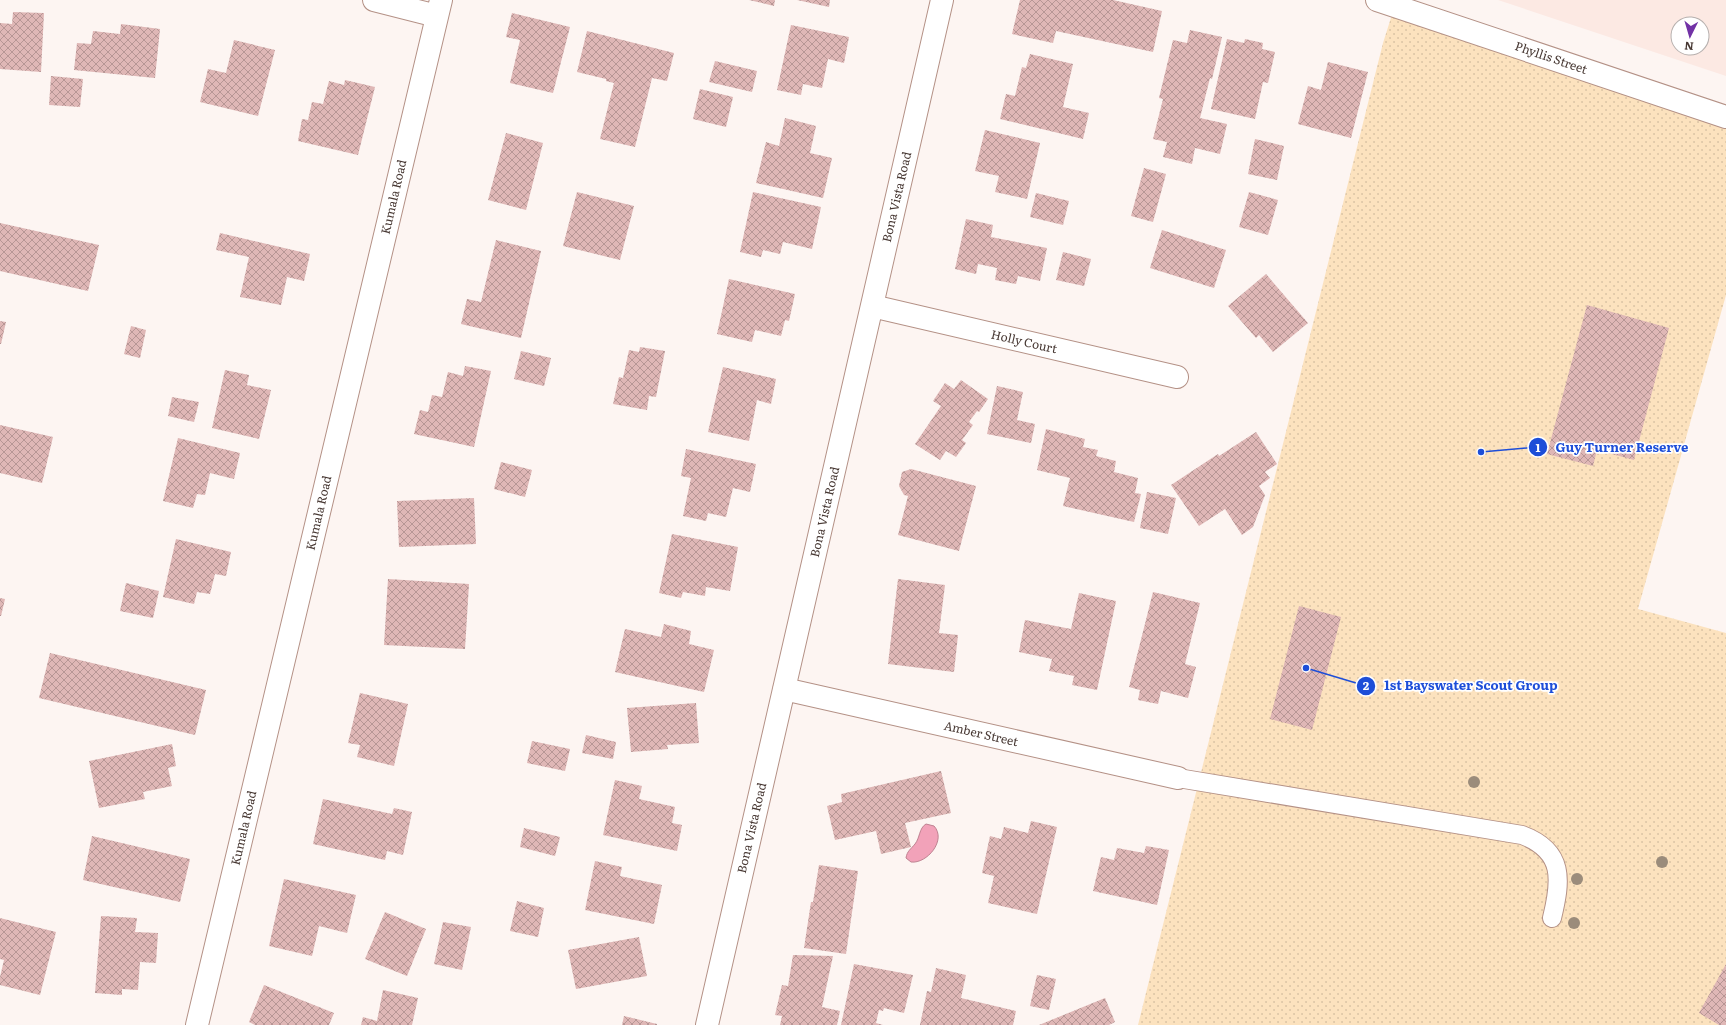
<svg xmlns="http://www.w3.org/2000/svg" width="1726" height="1025" viewBox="0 0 1726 1025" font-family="Literata,serif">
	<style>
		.built { fill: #fce9e3; fill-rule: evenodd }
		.park { fill: url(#park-dots) }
		.water { fill: #f2a2b9; stroke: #bf8291 }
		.building { fill: url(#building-cross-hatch) }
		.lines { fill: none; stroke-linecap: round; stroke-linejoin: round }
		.lane-casing { stroke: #b49186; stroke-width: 20 }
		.street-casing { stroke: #b49186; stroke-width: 24 }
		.lane { stroke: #fff; stroke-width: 18 }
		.street { stroke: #fff; stroke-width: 22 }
		.tree { fill: #9b8c7b }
		.labels { text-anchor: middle; stroke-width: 3.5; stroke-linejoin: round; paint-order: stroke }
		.street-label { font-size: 12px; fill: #483934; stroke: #fff }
		.leader { fill: none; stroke: #1d4ed8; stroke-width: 1.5 }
		.callout-dot { fill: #1d4ed8; stroke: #fff; stroke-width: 1.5 }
		.mark-label { font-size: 12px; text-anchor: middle; font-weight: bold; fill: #fff }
		.callout-label { font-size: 13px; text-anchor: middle; font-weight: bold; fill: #1d4ed8; stroke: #fff; stroke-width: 3.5; stroke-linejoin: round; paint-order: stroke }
	</style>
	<defs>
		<pattern id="park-dots" width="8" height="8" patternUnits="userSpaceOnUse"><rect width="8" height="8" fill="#fce2be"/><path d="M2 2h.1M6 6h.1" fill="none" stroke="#dac3a4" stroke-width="1.8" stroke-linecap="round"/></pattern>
		<pattern id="building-cross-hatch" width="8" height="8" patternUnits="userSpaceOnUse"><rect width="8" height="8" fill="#dfb7b6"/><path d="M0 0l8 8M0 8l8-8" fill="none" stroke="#b79695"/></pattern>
	</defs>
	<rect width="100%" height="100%" fill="#fdf5f2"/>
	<path class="built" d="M 1498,0 L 1726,0 L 1726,76 ZM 1678,24 L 1702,24 L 1702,48 L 1678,48 Z"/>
	<path class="park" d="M 1395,5 L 1726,117 L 1726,295 L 1638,609 L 1726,633 L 1726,1025 L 1138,1025 L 1383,43 Z"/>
	<path class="water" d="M 926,824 L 934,826 C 947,840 927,864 911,862 L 906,858 C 907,851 911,849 915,844 C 920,838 919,828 926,824 Z"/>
	<path class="building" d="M 749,0 L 775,0 L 774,6 Z
		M 797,0 L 830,0 L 829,7 Z
		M 1020,0 L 1113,0 L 1162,11 L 1153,52 L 1056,31 L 1053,43 L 1012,34 Z
		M 13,12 L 44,13 L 41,72 L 0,69 L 0,23 L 12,24 Z
		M 512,13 L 570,27 L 553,93 L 510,83 L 520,40 L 506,37 Z
		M 121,24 L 160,29 L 155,78 L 74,70 L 77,43 L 91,44 L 93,31 L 120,34 Z
		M 791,25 L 849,37 L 844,63 L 828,59 L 822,88 L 803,84 L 801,95 L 777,90 Z
		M 1190,30 L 1222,37 L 1212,79 L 1210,78 L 1200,118 L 1227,124 L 1220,154 L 1195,148 L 1192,164 L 1163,157 L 1167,142 L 1153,139 L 1163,99 L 1159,98 L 1173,40 L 1187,43 Z
		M 587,31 L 674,53 L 667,81 L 652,78 L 635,147 L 600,139 L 614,83 L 606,81 L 606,79 L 577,72 Z
		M 1227,39 L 1244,43 L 1245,39 L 1263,43 L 1262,49 L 1275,52 L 1268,83 L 1263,82 L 1255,119 L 1211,109 Z
		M 234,40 L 275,50 L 258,116 L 200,102 L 208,69 L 226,73 Z
		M 1030,54 L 1073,64 L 1063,107 L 1089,113 L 1083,139 L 1000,119 L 1006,94 L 1015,96 L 1022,67 L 1026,68 Z
		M 715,61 L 757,71 L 752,92 L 709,82 Z
		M 1328,62 L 1368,72 L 1351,138 L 1298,124 L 1308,86 L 1321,90 Z
		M 51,76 L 83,79 L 80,107 L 49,105 Z
		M 345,80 L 375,87 L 358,155 L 298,141 L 302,119 L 308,120 L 312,102 L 323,104 L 329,81 L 344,85 Z
		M 700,89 L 733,97 L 726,127 L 693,119 Z
		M 785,118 L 816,126 L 810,153 L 832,158 L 823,198 L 756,183 L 766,142 L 779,146 Z
		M 985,130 L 1040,143 L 1027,199 L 995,192 L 999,176 L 975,171 Z
		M 506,133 L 543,143 L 526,210 L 488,200 Z
		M 1255,139 L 1284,146 L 1277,180 L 1248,174 Z
		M 1144,168 L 1166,174 L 1153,222 L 1131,216 Z
		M 577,192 L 634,206 L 620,260 L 563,246 Z
		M 753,192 L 821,207 L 812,249 L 783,242 L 780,254 L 763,250 L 761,257 L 740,252 Z
		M 1249,192 L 1278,200 L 1268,235 L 1239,227 Z
		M 1036,193 L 1069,201 L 1063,225 L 1030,217 Z
		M 966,219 L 993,225 L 991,237 L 1047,248 L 1040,281 L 1018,276 L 1016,284 L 995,280 L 997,268 L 978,264 L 976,274 L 955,269 Z
		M 0,223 L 99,245 L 88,291 L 0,271 Z
		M 1162,230 L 1226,250 L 1214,288 L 1150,268 Z
		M 220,233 L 310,254 L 304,281 L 287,277 L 281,305 L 240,297 L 249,257 L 216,250 Z
		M 496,240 L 541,251 L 521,338 L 461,324 L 467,299 L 481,302 Z
		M 1063,252 L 1091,259 L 1084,286 L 1056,280 Z
		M 1266,274 L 1308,323 L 1273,352 L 1259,335 L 1256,338 L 1228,306 Z
		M 729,279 L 795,294 L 789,321 L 785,320 L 781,336 L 755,330 L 752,342 L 717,334 Z
		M 1587,305 L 1669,328 L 1634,460 L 1597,450 L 1593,466 L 1547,454 Z
		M 0,321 L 6,322 L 1,344 L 0,344 Z
		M 131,326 L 146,330 L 140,358 L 124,354 Z
		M 640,347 L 665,351 L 656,397 L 649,396 L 647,410 L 613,404 L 619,377 L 623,378 L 629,350 L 639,352 Z
		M 521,351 L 551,358 L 544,386 L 514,379 Z
		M 465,366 L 491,371 L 474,447 L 414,434 L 420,410 L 428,412 L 432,395 L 442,397 L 448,372 L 463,376 Z
		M 723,367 L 776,379 L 771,404 L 757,400 L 749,441 L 708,432 Z
		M 225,370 L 249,375 L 247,385 L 271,390 L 259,439 L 212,428 Z
		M 961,380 L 988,399 L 979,412 L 977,411 L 969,422 L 973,425 L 962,440 L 966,443 L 956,457 L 946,451 L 940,460 L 915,444 L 941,406 L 933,401 L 945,383 L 954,389 Z
		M 997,386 L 1023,392 L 1017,420 L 1035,424 L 1031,443 L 987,434 Z
		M 172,397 L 199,402 L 194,422 L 168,416 Z
		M 0,425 L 53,437 L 42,483 L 0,473 Z
		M 1046,429 L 1085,439 L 1083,447 L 1098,450 L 1096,456 L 1116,461 L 1114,472 L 1138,478 L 1135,493 L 1141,494 L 1134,522 L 1063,506 L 1070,478 L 1037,470 Z
		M 1256,432 L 1277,464 L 1265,472 L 1270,478 L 1259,486 L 1265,495 L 1253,527 L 1242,535 L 1225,509 L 1199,526 L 1171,485 L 1218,454 L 1219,456 Z
		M 178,438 L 240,453 L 234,479 L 210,473 L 205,495 L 197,494 L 193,508 L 163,501 Z
		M 686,449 L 756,464 L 750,492 L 733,488 L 726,517 L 708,513 L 706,521 L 683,516 L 691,478 L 681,476 Z
		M 501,462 L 532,470 L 525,497 L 494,489 Z
		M 911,469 L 976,486 L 959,551 L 898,535 L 908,496 L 904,495 L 899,486 L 902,472 Z
		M 1147,492 L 1176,498 L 1168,534 L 1140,528 Z
		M 474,498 L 476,544 L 399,547 L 397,501 Z
		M 672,534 L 738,547 L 730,591 L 706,587 L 705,596 L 683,592 L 681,598 L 659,593 Z
		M 176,539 L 231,552 L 226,576 L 215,574 L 210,594 L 197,592 L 194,604 L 163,597 Z
		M 388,579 L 469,584 L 465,649 L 384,645 Z
		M 898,579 L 945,585 L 939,633 L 958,635 L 954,672 L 888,664 Z
		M 126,583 L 159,591 L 153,618 L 120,611 Z
		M 1153,592 L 1200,603 L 1185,664 L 1196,667 L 1188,698 L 1161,691 L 1158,704 L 1138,700 L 1140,690 L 1129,687 Z
		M 1079,593 L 1116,601 L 1097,690 L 1072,685 L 1074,676 L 1049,671 L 1052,659 L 1019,652 L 1025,620 L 1071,629 Z
		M 0,598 L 5,599 L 1,616 L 0,616 Z
		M 1299,606 L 1341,617 L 1312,730 L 1270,719 Z
		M 664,624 L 691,631 L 689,644 L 714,650 L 704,692 L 615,672 L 625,629 L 661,637 Z
		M 50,653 L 206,690 L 195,735 L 39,698 Z
		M 360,693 L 408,704 L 394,766 L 357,757 L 360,745 L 348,743 Z
		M 696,703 L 699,743 L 667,745 L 668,749 L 631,752 L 627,708 Z
		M 586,735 L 616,742 L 613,759 L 582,753 Z
		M 532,741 L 570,749 L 565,771 L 527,763 Z
		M 172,744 L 176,766 L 168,768 L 172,786 L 143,792 L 145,799 L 99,808 L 89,761 Z
		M 941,771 L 951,813 L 905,823 L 911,847 L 881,854 L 876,831 L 835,840 L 827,806 L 842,802 L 841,794 Z
		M 615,780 L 642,786 L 639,799 L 675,807 L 672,823 L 682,825 L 677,851 L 603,835 Z
		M 323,799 L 392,814 L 394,808 L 412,812 L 403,855 L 387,851 L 385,860 L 313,844 Z
		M 1031,821 L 1057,827 L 1037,914 L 988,903 L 994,876 L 982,873 L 990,836 L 1001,839 L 1004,827 L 1028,833 Z
		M 524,828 L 560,837 L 555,856 L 520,847 Z
		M 92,836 L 190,859 L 180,902 L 83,880 Z
		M 1146,846 L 1169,850 L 1157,905 L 1093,891 L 1101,857 L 1114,860 L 1117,848 L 1144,853 Z
		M 595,861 L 622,867 L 620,876 L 662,885 L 654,924 L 585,910 Z
		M 819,865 L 858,871 L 846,954 L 804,948 L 811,902 L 813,902 Z
		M 284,879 L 356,895 L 347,933 L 319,926 L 312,956 L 269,946 Z
		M 517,901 L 544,908 L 538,937 L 510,931 Z
		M 385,912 L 426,929 L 407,976 L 365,959 Z
		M 101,916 L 137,918 L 135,932 L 158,933 L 156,963 L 140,962 L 138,990 L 122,989 L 122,995 L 95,993 Z
		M 0,918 L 56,932 L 40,995 L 0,985 L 0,977 L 4,960 L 0,959 Z
		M 443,922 L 471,927 L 462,970 L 434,964 Z
		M 639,937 L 647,976 L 576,989 L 568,950 Z
		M 793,955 L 833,956 L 822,1007 L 840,1011 L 837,1025 L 780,1025 L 782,1016 L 775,1015 L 782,985 L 788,986 Z
		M 854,964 L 913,975 L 904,1013 L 884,1008 L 883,1011 L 879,1010 L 876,1023 L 883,1025 L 841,1025 Z
		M 1726,964 L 1726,1025 L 1719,1025 L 1699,1013 Z
		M 936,968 L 966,975 L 961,998 L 1016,1011 L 1013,1025 L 920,1025 L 927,991 L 931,992 Z
		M 1037,975 L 1056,979 L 1049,1010 L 1030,1006 Z
		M 264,985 L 334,1013 L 329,1025 L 255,1025 L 249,1022 Z
		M 383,990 L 418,998 L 412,1025 L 361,1025 L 363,1017 L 377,1021 Z
		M 1105,998 L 1115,1022 L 1109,1025 L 1039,1025 Z
		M 624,1016 L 657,1024 L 657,1025 L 622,1025 Z"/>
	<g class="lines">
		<g class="lane-casing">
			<path id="lane" d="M 1178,778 L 1522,835 C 1565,851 1561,881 1552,918"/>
		</g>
		<g class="street-casing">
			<path id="street" d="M 374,0 L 437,16
				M 1377,0 L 1726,117
				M 872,306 L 1177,377
				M 784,689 L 1178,778
				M 197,1025 L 441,0
				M 707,1025 L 942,0"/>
		</g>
		<use href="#lane" class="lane"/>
		<use href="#street" class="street"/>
	</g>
	<g class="tree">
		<circle cx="1474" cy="782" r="6"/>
		<circle cx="1662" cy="862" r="6"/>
		<circle cx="1577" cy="879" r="6"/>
		<circle cx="1574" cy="923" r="6"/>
	</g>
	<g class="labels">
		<g class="street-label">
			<text transform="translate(1551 58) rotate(19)" y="4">Phyllis Street</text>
			<text transform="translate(394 197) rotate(-77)" y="4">Kumala Road</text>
			<text transform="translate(897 197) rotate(-77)" y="4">Bona Vista Road</text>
			<text transform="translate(1024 342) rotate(13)" y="4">Holly Court</text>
			<text transform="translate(825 512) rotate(-77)" y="4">Bona Vista Road</text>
			<text transform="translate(319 513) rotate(-77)" y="4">Kumala Road</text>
			<text transform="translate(981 734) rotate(13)" y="4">Amber Street</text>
			<text transform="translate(244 828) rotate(-77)" y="4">Kumala Road</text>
			<text transform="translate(752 828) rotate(-77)" y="4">Bona Vista Road</text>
		</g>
	</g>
	<path class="leader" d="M1481 452L1538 447M1306 668L1366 686"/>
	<g class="callout-dot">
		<circle cx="1481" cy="452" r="4"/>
		<circle cx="1306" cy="668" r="4"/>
		<circle cx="1538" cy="447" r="10"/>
		<circle cx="1366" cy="686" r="10"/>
	</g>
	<g class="mark-label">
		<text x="1538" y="452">1</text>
		<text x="1366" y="690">2</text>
	</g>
	<g class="callout-label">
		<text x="1622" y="452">Guy Turner Reserve</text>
		<text x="1471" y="690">1st Bayswater Scout Group</text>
	</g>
	<g transform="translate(1690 36) rotate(185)"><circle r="19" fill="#ffffff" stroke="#b6b0ae"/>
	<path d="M0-3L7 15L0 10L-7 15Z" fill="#7232a6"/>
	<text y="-6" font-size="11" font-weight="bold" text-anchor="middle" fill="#483934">N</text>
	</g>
</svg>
